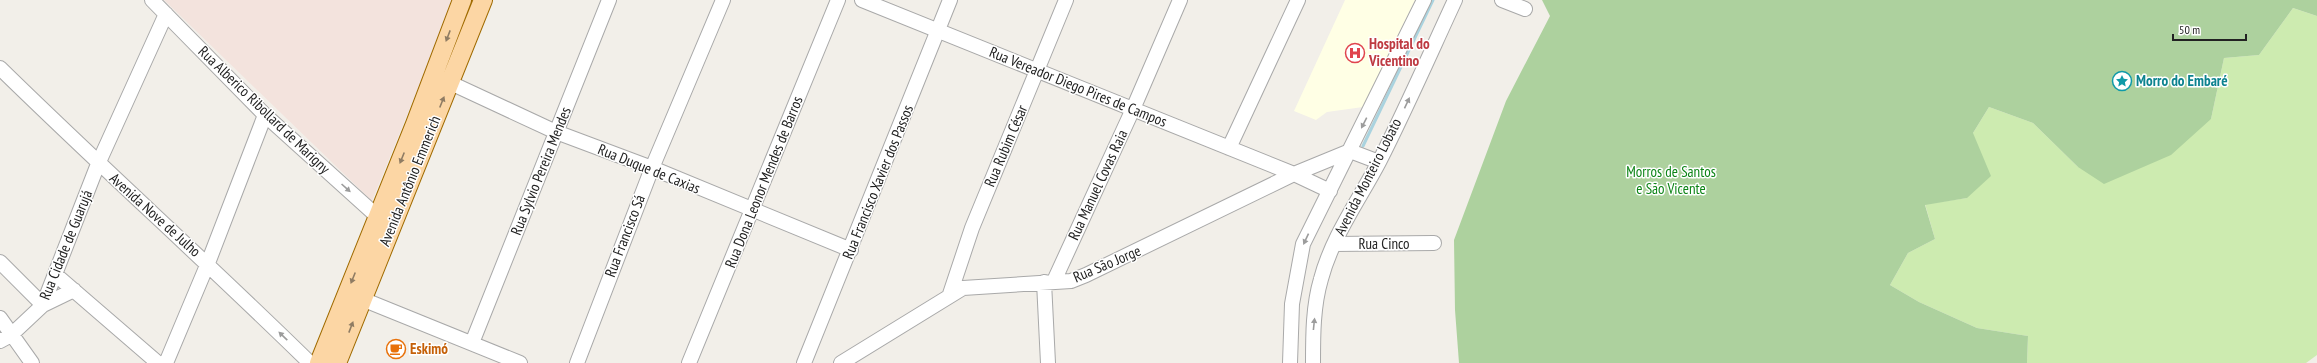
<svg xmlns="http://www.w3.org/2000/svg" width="2317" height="363" viewBox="0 0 2317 363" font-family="'PT Sans Narrow',sans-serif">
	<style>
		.education { fill: #ffffe5 }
		.military { fill: #f3e3dd }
		.grass { fill: #cdebb0 }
		.forest { fill: #add19e }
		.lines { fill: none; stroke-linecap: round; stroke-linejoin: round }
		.stream { stroke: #aad3df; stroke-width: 3 }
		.minor-casing { stroke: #a9a9a9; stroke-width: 16 }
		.major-casing { stroke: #a06b00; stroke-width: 20 }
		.minor { stroke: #fff; stroke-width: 14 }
		.major { stroke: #fcd6a4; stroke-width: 18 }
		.oneway { fill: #8f7c63 }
		.oneway2 { fill: #9c9c9c }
		.labels { text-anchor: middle; stroke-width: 3; stroke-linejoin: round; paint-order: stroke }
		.health-label { font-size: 15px; font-weight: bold; fill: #be3a42; stroke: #fff; text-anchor: start }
		.culture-label { font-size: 15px; font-weight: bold; fill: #0d838f; stroke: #fff; text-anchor: start }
		.street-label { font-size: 15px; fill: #222; stroke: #fff }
		.park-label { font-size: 15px; fill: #0c8416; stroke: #fff }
		.food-label { font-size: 15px; font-weight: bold; fill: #c56008; stroke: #fff; text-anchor: start }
	</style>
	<rect width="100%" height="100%" fill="#f2efe9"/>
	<path class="education" d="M 1345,0 L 1415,0 L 1363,107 L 1327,112 L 1316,120 L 1294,111 Z"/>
	<path class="military" d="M 164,0 L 454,0 L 372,201 Z"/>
	<path class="grass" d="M 2293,8 L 2317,16 L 2317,355 L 2306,363 L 2027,363 L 2028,336 L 1977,328 L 1919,302 L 1890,285 L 1908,253 L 1935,239 L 1925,204 L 1967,198 L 1973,133 L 1989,107 L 2033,123 L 2078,167 L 2211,119 L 2224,58 L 2259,55 Z"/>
	<path class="forest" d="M 1542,0 L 2317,0 L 2317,16 L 2293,8 L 2259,55 L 2224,58 L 2211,119 L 2171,155 L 2104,184 L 2078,167 L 2033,123 L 1989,107 L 1973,133 L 1991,176 L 1967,198 L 1925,205 L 1935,239 L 1908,253 L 1890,285 L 1919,302 L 1977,328 L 2028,336 L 2027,363 L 1459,363 L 1455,310 L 1454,240 L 1506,101 L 1550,16 Z"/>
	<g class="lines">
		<path class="stream" d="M 1363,146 L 1433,0"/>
		<g class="minor-casing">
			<path id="minor" d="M 152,0 L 265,115 L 378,217
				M 862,0 L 1294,174 L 1330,191
				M 1502,0 L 1525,9
				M 0,68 C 102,168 208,263 310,363
				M 442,79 L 556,132 L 652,168 L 851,250
				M 1229,148 L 1298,0
				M 1334,244 L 1434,243
				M 0,262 L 43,305 L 74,290
				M 56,275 L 158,363
				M 1054,281 L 1133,109 L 1180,0
				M 1044,282 L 1048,363
				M 950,294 L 972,228 L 1066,0
				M 362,299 L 520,363
				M 0,318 L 32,363
				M 0,341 L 11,335 L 43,305 L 98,164 L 166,14
				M 472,343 L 609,0
				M 166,363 L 208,263 L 265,115
				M 577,363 L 652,168 L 723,0
				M 689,363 L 838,0
				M 804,363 L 950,0
				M 841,363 L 963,288 L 1071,281 L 1086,275 L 1294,174 L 1350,151 L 1379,162
				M 1290,363 L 1292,304 L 1303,244 L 1424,0
				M 1313,363 C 1313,335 1313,306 1321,279 C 1332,237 1359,200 1379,162 C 1406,109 1430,54 1455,0"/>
		</g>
		<g class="major-casing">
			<path id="major" d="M 319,363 L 415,124 L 462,0
				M 337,363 L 483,0"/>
		</g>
		<use href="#minor" class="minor"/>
		<use href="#major" class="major"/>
	</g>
	<defs><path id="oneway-solid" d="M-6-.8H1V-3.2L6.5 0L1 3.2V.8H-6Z"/></defs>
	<g class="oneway">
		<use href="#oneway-solid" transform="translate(448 36) rotate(111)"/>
		<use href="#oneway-solid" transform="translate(442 102) rotate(-68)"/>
		<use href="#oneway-solid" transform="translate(402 158) rotate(112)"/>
		<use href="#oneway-solid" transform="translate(353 278) rotate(112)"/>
		<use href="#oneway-solid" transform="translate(351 327) rotate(-69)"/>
	</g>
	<g class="oneway2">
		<use href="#oneway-solid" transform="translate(1407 103) rotate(-65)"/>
		<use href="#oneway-solid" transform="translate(1364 123) rotate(117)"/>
		<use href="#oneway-solid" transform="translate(346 188) rotate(42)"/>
		<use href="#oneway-solid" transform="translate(1306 239) rotate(115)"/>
		<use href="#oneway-solid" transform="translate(1314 324) rotate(-84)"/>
		<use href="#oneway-solid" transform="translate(283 336) rotate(-136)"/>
	</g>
	<defs>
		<g id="hospital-ring" transform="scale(1)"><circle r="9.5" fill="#fff" stroke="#e0444e" stroke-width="1.5"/><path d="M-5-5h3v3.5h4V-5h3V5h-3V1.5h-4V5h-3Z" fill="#e0444e"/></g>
		<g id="sight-ring" transform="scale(1)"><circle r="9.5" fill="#fff" stroke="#0f9aa8" stroke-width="1.5"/><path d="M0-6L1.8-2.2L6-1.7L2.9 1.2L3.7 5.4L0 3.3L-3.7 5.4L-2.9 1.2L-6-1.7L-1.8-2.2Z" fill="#0f9aa8"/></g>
		<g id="cafe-ring" transform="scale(1)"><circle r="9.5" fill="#fff" stroke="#e8710a" stroke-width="1.5"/><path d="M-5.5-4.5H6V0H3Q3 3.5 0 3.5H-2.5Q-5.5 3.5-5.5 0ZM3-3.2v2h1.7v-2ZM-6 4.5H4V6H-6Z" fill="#e8710a"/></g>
	</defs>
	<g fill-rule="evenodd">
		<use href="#hospital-ring" x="1355" y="53"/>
		<use href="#sight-ring" x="2122" y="81"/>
		<use href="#cafe-ring" x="396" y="349"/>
	</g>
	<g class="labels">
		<g class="health-label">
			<text x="1369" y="49">Hospital do<tspan x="1369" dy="17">Vicentino</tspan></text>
		</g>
		<g class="culture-label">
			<text x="2136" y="86">Morro do Embaré</text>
		</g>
		<g class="street-label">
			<text transform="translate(1078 87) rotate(22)" y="5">Rua Vereador Diego Pires de Campos</text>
			<text transform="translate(264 110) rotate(44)" y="5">Rua Alberico Ribollard de Marigny</text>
			<text transform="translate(1006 146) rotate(-67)" y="5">Rua Rubim César</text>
			<text transform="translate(649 169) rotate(22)" y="5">Rua Duque de Caxias</text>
			<text transform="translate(541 171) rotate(-68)" y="5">Rua Sylvio Pereira Mendes</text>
			<text transform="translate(1368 177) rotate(-63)" y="5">Avenida Monteiro Lobato</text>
			<text transform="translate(410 181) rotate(-68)" y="5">Avenida Antônio Emmerich</text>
			<text transform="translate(764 182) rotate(-68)" y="5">Rua Dona Leonor Mendes de Barros</text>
			<text transform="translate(878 182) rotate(-68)" y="5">Rua Francisco Xavier dos Passos</text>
			<text transform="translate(1098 185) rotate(-65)" y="5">Rua Manuel Covas Raia</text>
			<text transform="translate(155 215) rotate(42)" y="5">Avenida Nove de Julho</text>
			<text transform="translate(625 236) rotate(-69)" y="5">Rua Francisco Sá</text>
			<text x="1384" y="249">Rua Cinco</text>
			<text transform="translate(66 245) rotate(-68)" y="5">Rua Cidade de Guarujá</text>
			<text transform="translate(1107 264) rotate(-23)" y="5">Rua São Jorge</text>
		</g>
		<g class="park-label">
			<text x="1671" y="177">Morros de Santos<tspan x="1671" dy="17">e São Vicente</tspan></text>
		</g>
		<g class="food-label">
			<text x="410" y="354">Eskimó</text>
		</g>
	</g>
	<path d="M2173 34v6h73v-6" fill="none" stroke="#222222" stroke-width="2"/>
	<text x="2179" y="34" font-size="12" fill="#222222" stroke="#ffffff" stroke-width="3" paint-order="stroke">50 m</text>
</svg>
